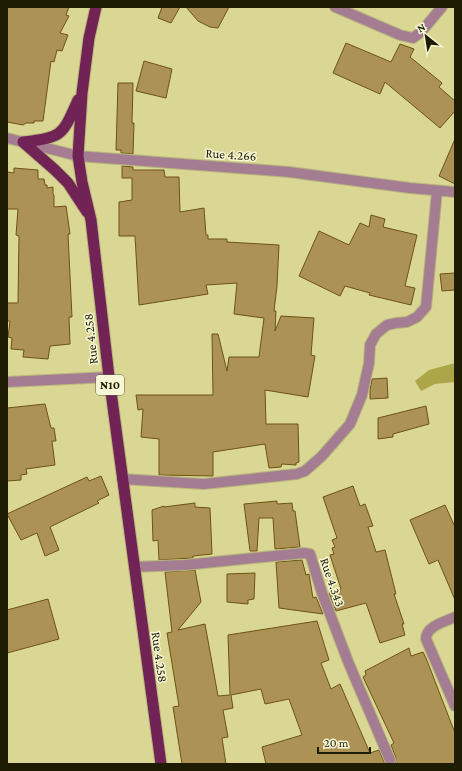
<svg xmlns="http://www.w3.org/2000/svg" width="462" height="771" viewBox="0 0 462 771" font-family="'Crimson Pro',serif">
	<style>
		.green { fill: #ada648 }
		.building { fill: #ad9256; stroke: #6d5313 }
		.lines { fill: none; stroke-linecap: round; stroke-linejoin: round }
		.minor-casing { stroke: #b8b67b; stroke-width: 12 }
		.tertiary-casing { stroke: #b8b67b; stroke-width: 12 }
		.trunk-casing { stroke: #b8b67b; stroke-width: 13 }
		.minor { stroke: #a57d93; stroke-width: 10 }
		.tertiary { stroke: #a57d93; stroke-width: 10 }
		.trunk { stroke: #702354; stroke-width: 11 }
		.labels { text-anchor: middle; stroke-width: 3; stroke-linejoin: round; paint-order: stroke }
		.shield { fill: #f7f6d5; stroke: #5f5e42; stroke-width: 1 }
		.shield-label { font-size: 12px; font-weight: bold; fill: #1e1d03 }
		.street-label { font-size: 13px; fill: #1e1d03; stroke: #f7f6d5 }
	</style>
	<rect width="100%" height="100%" fill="#dad795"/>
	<path class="green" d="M 455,363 L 455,382 L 435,384 L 421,391 L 415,381 L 429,370 Z"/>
	<path class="building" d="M 7,7 L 69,7 L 66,15 L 69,16 L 60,33 L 68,35 L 62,51 L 57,50 L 54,62 L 51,61 L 43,121 L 34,121 L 34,123 L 26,123 L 23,125 L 7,122 Z
		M 162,7 L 180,7 L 171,23 L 158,18 Z
		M 186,7 L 229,7 L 218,28 L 210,27 L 198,21 Z
		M 346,43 L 391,62 L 400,44 L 414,49 L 410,57 L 442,83 L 439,87 L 455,101 L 455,111 L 440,128 L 385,82 L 380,94 L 333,73 Z
		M 144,61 L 172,69 L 166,98 L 136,91 Z
		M 118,83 L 133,83 L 132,123 L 134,123 L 133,154 L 121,153 L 121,150 L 116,150 Z
		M 455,139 L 455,184 L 439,176 Z
		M 122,166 L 133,167 L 133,170 L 164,170 L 165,177 L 179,177 L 180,212 L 204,208 L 206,235 L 208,235 L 208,239 L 227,239 L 227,242 L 279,245 L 277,286 L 274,311 L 276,311 L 275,331 L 281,316 L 314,318 L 311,355 L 315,356 L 308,397 L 265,390 L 266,424 L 298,424 L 299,462 L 296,463 L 296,465 L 282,464 L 281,467 L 269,468 L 265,444 L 213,452 L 213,476 L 159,475 L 159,439 L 141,437 L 143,409 L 138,410 L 136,395 L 213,395 L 212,334 L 218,334 L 227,371 L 229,357 L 259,357 L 264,318 L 234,314 L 237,283 L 206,285 L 208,294 L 139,305 L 135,236 L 119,236 L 119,202 L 132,200 L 132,178 L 122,178 Z
		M 14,168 L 38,170 L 38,179 L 44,179 L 45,185 L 47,185 L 47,188 L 53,187 L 53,194 L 54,195 L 54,207 L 66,206 L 70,234 L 68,234 L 72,317 L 69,317 L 70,344 L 50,346 L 48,359 L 23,357 L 24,350 L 11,349 L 12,338 L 8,337 L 10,321 L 7,321 L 7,303 L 18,303 L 19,236 L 16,235 L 18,209 L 7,209 L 7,172 L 14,173 Z
		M 371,215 L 385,219 L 383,227 L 417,235 L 405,286 L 415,288 L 411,305 L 369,295 L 370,293 L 345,286 L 340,296 L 299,276 L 319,231 L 349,245 L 360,223 L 369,227 Z
		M 455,273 L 455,290 L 442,291 L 440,274 Z
		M 387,378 L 388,398 L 370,399 L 370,390 L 372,379 Z
		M 45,404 L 51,428 L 54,428 L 56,441 L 52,441 L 55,465 L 26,469 L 27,474 L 21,475 L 21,480 L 7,481 L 7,408 Z
		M 426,406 L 429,424 L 393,434 L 393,437 L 378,439 L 378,418 Z
		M 101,476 L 109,495 L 97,501 L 99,503 L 50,527 L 59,550 L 45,556 L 37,533 L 21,540 L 7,514 L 87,477 L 89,481 Z
		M 353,486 L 360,506 L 365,504 L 373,526 L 368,527 L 376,552 L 385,550 L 396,594 L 394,594 L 404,624 L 402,624 L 405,635 L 380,643 L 366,603 L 336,611 L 329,593 L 341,589 L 330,555 L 334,554 L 332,548 L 335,547 L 332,540 L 337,538 L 323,497 Z
		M 277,501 L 277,504 L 292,503 L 293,511 L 295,511 L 300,547 L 275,549 L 273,518 L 259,518 L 257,551 L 250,551 L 244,504 Z
		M 195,503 L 195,507 L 210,508 L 212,554 L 193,556 L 193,558 L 159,560 L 158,540 L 153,541 L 152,510 L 164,506 L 164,507 Z
		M 445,505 L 455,527 L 455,600 L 438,560 L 429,564 L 410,520 Z
		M 302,560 L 306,575 L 309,574 L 313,598 L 316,597 L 323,614 L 279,608 L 276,562 Z
		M 195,570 L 201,602 L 178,630 L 205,624 L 218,696 L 230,695 L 228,635 L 317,621 L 329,660 L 321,663 L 331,689 L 340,684 L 370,753 L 379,750 L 385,764 L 266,764 L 262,747 L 302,735 L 289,699 L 265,704 L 261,689 L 231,695 L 233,708 L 223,710 L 228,737 L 222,738 L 226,764 L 182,764 L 173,707 L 179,706 L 167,633 L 172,632 L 165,572 Z
		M 255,573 L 254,599 L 248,600 L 248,604 L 227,602 L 227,574 Z
		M 48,599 L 59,639 L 7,653 L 7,610 Z
		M 409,648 L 411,656 L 423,652 L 426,658 L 455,733 L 455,764 L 395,764 L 396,758 L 391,745 L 394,743 L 363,677 L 366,675 L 365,671 Z"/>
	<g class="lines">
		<g class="minor-casing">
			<path id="minor" d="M 335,7 L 400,35 L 413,38 L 421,32 L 442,7
				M 78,156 L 289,172 L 410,188 L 455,192
				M 7,382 L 109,377
				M 122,479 L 204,484 L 297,474 L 305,471 L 322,456 L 350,424 L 362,395 L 369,363 L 370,345 L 376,334 L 387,325 L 396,323 L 407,322 L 417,317 L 426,307 L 437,191
				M 134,567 L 185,565 L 304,553 L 310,554 L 322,593 L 349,664 L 390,760
				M 455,617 C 445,622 426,626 426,639 L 455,706"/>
		</g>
		<g class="tertiary-casing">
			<path id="tertiary" d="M 7,138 L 78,156"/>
		</g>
		<g class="trunk-casing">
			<path id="trunk" d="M 96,7 L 89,38 L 82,93 L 78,156 L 82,182 L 91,220 L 109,377 L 161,764
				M 23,142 L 55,170 L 68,183 L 87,212
				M 23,142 C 63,137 62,136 78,100"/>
		</g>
		<use href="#minor" class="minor"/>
		<use href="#tertiary" class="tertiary"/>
		<use href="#trunk" class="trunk"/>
	</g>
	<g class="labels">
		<rect class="shield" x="96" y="375" width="28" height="20" rx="3"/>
		<g class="shield-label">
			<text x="110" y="389">N10</text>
		</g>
		<g class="street-label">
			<text transform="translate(231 154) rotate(4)" y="5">Rue 4.266</text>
			<text transform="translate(90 339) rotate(-96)" y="5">Rue 4.258</text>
			<text transform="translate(333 582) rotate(71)" y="5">Rue 4.343</text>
			<text transform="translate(160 657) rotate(82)" y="5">Rue 4.258</text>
		</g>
	</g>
	<rect width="462" height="771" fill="none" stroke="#1e1d03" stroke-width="16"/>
	<g transform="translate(426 36) rotate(330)" stroke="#f7f6d5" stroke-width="3" paint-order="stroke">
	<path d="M0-3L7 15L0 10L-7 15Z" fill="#1e1d03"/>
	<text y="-6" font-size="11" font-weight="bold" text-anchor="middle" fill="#1e1d03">N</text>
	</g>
	<path d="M318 747v6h52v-6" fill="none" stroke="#1e1d03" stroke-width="2"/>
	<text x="324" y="747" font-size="12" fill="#1e1d03" stroke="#f7f6d5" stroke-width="3" paint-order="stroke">20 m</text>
</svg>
